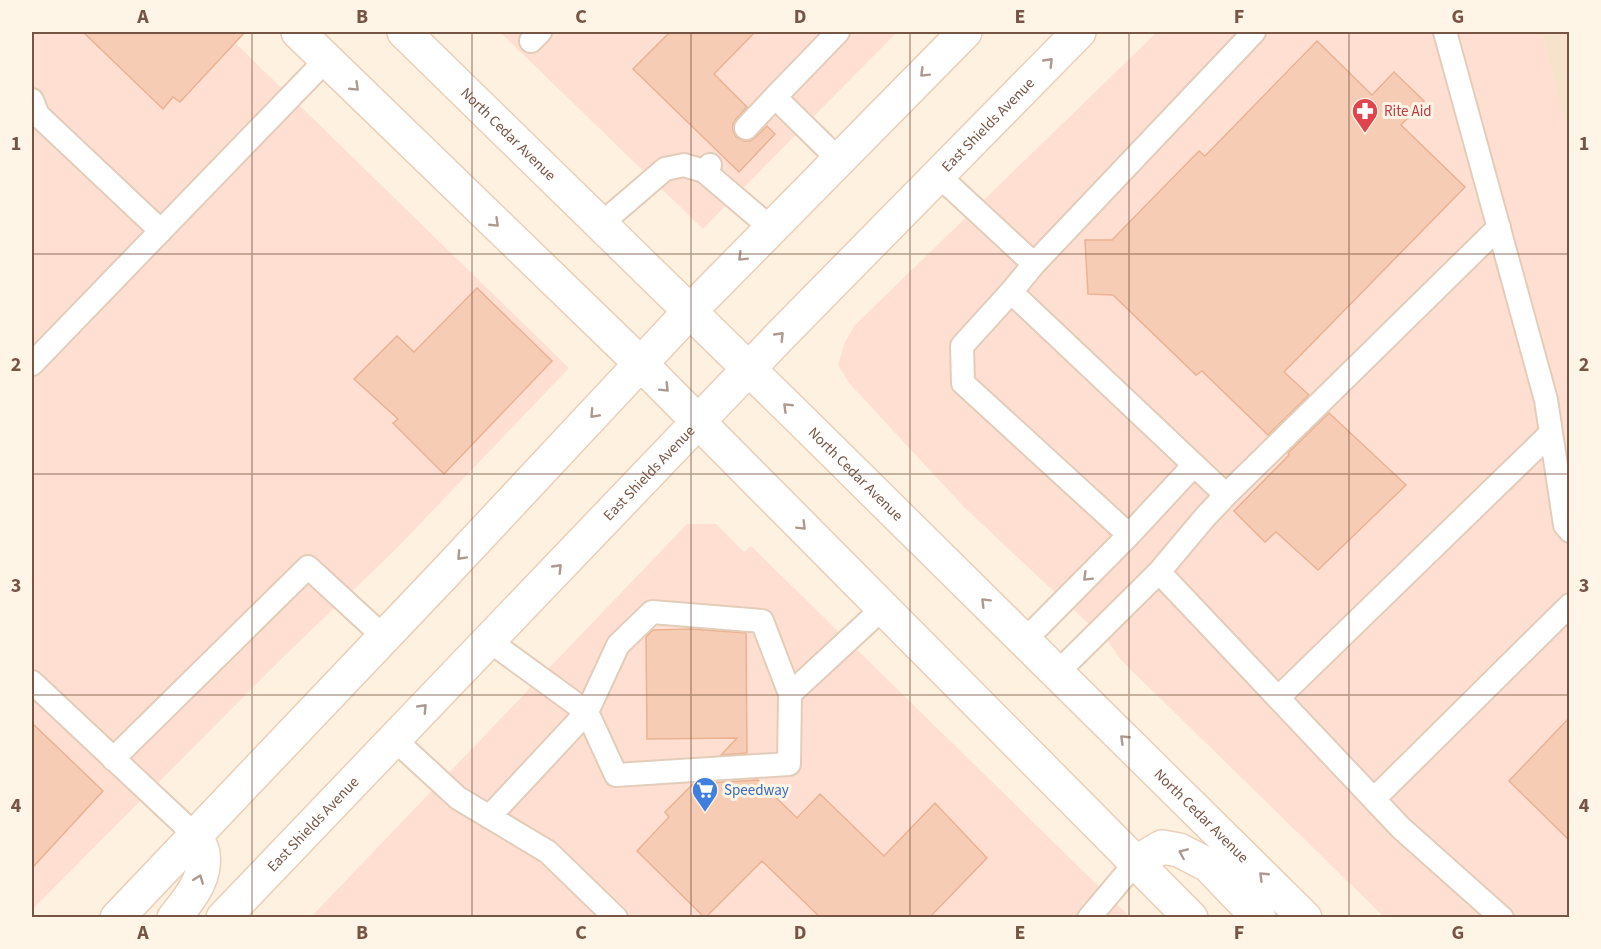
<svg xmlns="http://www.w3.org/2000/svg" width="1601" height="949" viewBox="0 0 1601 949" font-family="'Source Sans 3',sans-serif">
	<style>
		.residential { fill: #f7e3cc }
		.commercial { fill: #ffdfd2 }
		.building { fill: #f6cdb4; stroke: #eab293; stroke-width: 1.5 }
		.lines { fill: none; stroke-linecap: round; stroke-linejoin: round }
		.lane-casing { stroke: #e3cdba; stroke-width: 26 }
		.secondary-casing { stroke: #ebcfb9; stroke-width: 36 }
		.lane { stroke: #fff; stroke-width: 22 }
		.secondary { stroke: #fff; stroke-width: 33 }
		.oneway { stroke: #ad998f }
		.grid { fill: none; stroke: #754; stroke-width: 1.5; stroke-opacity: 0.55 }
		.labels { text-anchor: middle; stroke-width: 6; stroke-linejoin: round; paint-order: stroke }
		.health-label { font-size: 15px; fill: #be3a42; stroke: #fff5e7; text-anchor: start }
		.street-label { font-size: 15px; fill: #754; stroke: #fff5e7 }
		.shop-label { font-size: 15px; fill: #366cbe; stroke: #fff5e7; text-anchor: start }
		.neatline { fill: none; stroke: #754; stroke-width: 2 }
		.grid-label { font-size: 20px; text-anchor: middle; font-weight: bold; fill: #754 }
	</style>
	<rect width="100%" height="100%" fill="#fef1df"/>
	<path class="residential" d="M 1542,32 L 1569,32 L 1569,141 Z"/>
	<path class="commercial" d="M 32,32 L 224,32 L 569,368 L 396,549 L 278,662 L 32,910 Z
		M 500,32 L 897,32 L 703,229 Z
		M 1157,32 L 1542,32 L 1570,141 L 1569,917 L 1384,917 L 1121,660 L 1110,644 L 964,507 L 849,383 L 838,365 L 844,344 L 854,326 Z
		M 687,524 L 716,524 L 744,552 L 751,546 L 1130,917 L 310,918 Z"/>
	<path class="building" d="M 83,32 L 245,32 L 180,102 L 173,97 L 163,109 Z
		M 670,32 L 755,32 L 714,74 L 747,107 L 736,119 L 733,124 L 733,131 L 736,137 L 744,141 L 750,141 L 756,137 L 767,126 L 775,134 L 739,172 L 633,69 Z
		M 1317,41 L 1372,95 L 1394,72 L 1424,101 L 1401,125 L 1465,187 L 1284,372 L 1309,395 L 1268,435 L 1202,371 L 1196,375 L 1113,295 L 1088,294 L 1085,240 L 1112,240 L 1199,151 L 1205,156 Z
		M 477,288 L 552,361 L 444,474 L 393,423 L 398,419 L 354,379 L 397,336 L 414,352 Z
		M 1329,413 L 1406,485 L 1318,570 L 1276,532 L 1265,542 L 1234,511 L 1289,455 L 1288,453 Z
		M 691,629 L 746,633 L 747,753 L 721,755 L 737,738 L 647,739 L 646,637 L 653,630 Z
		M 1569,718 L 1569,840 L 1509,781 Z
		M 32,723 L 103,791 L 32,868 Z
		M 758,780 L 797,818 L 820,794 L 884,856 L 935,803 L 987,858 L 929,918 L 821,918 L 762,861 L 705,918 L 637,851 L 669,817 L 665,812 L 693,784 Z"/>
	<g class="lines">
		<g class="lane-casing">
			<path id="lane" d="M 838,32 L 775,97 L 839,160
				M 1445,32 L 1546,400 L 1565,525 L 1570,531
				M 531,41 L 540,32
				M 32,100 L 38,115 L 161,231
				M 746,128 L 775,97
				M 710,165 L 704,171 L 771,228
				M 938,175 L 1034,264
				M 601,224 L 665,169 L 684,165 L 704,171
				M 1011,292 L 1226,495
				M 32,364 L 327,59
				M 1129,535 L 963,383 L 962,346 L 1011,292 L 1034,264 L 1254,32
				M 1159,572 L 1401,828 L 1502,918
				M 488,640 L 587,712 L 616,775 L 789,764 L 790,694 L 883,608
				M 1024,641 L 1129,535 L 1194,465
				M 1057,673 L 1159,572 L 1206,516 L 1226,495 L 1499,227
				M 32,682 L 195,835
				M 1278,698 L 1551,433
				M 394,739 L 458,798 L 548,852 L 616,918
				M 113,759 L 308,567 L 384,637
				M 1374,799 L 1570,605
				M 489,817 L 587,712 L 618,645 L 652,612 L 762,621 L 790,694
				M 1089,918 L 1136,862"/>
		</g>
		<g class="secondary-casing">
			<g id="secondary">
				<path d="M 298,32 L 641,364 L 1191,918"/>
				<path id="s1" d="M 404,32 L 799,418 L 1305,918"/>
				<path d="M 1136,862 L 1162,847 L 1179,850 L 1208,865 L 1259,918"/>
				<path d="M 117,918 L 446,572 L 690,311 L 965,32"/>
				<path d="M 174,918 C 189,899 207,879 203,853 C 202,847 198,841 195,835"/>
				<path id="s2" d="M 223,918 L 782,334 L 1079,32"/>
			</g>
		</g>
		<use href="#lane" class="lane"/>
		<use href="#secondary" class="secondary"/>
	</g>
	<defs><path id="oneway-chevron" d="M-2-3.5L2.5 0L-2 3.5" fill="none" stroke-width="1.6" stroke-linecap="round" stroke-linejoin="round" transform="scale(1.5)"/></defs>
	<g class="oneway">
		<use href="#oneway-chevron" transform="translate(1049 62) rotate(-46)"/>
		<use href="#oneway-chevron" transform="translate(924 73) rotate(135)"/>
		<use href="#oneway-chevron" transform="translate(355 87) rotate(44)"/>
		<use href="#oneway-chevron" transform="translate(495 223) rotate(44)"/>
		<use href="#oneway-chevron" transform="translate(742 257) rotate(135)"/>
		<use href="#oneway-chevron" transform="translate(780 336) rotate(-46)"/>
		<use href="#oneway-chevron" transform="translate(665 388) rotate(45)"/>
		<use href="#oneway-chevron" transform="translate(787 407) rotate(-136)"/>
		<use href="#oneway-chevron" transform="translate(594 414) rotate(133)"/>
		<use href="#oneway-chevron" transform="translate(802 526) rotate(45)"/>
		<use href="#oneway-chevron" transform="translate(461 556) rotate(133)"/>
		<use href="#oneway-chevron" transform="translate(558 568) rotate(-46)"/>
		<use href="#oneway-chevron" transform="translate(1087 577) rotate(135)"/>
		<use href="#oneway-chevron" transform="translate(985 602) rotate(-135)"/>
		<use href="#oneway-chevron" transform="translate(423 708) rotate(-46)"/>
		<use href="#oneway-chevron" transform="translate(1124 739) rotate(-136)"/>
		<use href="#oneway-chevron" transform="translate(1183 853) rotate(-157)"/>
		<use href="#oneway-chevron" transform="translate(1263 876) rotate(-136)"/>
		<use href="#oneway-chevron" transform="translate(199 879) rotate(-69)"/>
	</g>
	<path class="grid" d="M 252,32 L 252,918M 472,32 L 472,918M 691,32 L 691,918M 910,32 L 910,918M 1129,32 L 1129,918M 1349,32 L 1349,918M 32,254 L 1570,254M 32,474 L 1570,474M 32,695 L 1570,695"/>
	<defs>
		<g id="pharmacy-pin" transform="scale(1.35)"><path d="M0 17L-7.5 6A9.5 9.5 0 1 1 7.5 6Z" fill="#e0444e" stroke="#fff5e7"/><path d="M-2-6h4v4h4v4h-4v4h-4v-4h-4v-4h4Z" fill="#fff"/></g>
		<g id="supermarket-pin" transform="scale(1.35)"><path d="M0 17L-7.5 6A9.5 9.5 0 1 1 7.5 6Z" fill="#3f7fe0" stroke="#fff5e7"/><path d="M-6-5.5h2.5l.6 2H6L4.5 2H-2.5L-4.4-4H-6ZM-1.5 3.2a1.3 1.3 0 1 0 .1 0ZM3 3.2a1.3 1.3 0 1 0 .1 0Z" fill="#fff"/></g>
	</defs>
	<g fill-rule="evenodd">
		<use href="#pharmacy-pin" x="1365" y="111"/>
		<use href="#supermarket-pin" x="705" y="790"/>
	</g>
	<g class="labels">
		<g class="health-label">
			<text x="1384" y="116">Rite Aid</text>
		</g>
		<g class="street-label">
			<text dy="5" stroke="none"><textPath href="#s2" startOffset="1102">East Shields Avenue</textPath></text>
			<text dy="5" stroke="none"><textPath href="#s1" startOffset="146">North Cedar Avenue</textPath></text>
			<text dy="5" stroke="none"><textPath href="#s2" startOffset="616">East Shields Avenue</textPath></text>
			<text dy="5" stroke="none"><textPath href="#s1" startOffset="632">North Cedar Avenue</textPath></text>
			<text dy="5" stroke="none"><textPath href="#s1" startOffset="1118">North Cedar Avenue</textPath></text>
			<text dy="5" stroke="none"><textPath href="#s2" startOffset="130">East Shields Avenue</textPath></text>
		</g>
		<g class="shop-label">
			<text x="724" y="795">Speedway</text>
		</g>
	</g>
	<rect width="1601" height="949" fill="none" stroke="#fff5e7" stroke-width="66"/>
	<rect x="33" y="33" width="1535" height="883" class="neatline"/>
	<g class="grid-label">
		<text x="143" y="23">A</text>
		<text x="362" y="23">B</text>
		<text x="581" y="23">C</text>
		<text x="800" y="23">D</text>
		<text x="1020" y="23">E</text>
		<text x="1239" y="23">F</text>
		<text x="1458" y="23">G</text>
		<text x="16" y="150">1</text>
		<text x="1584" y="150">1</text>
		<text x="16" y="371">2</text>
		<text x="1584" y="371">2</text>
		<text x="16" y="592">3</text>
		<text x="1584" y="592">3</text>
		<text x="16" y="812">4</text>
		<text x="1584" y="812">4</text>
		<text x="143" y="939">A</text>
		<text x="362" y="939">B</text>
		<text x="581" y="939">C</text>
		<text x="800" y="939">D</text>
		<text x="1020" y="939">E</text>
		<text x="1239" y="939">F</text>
		<text x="1458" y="939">G</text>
	</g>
</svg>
